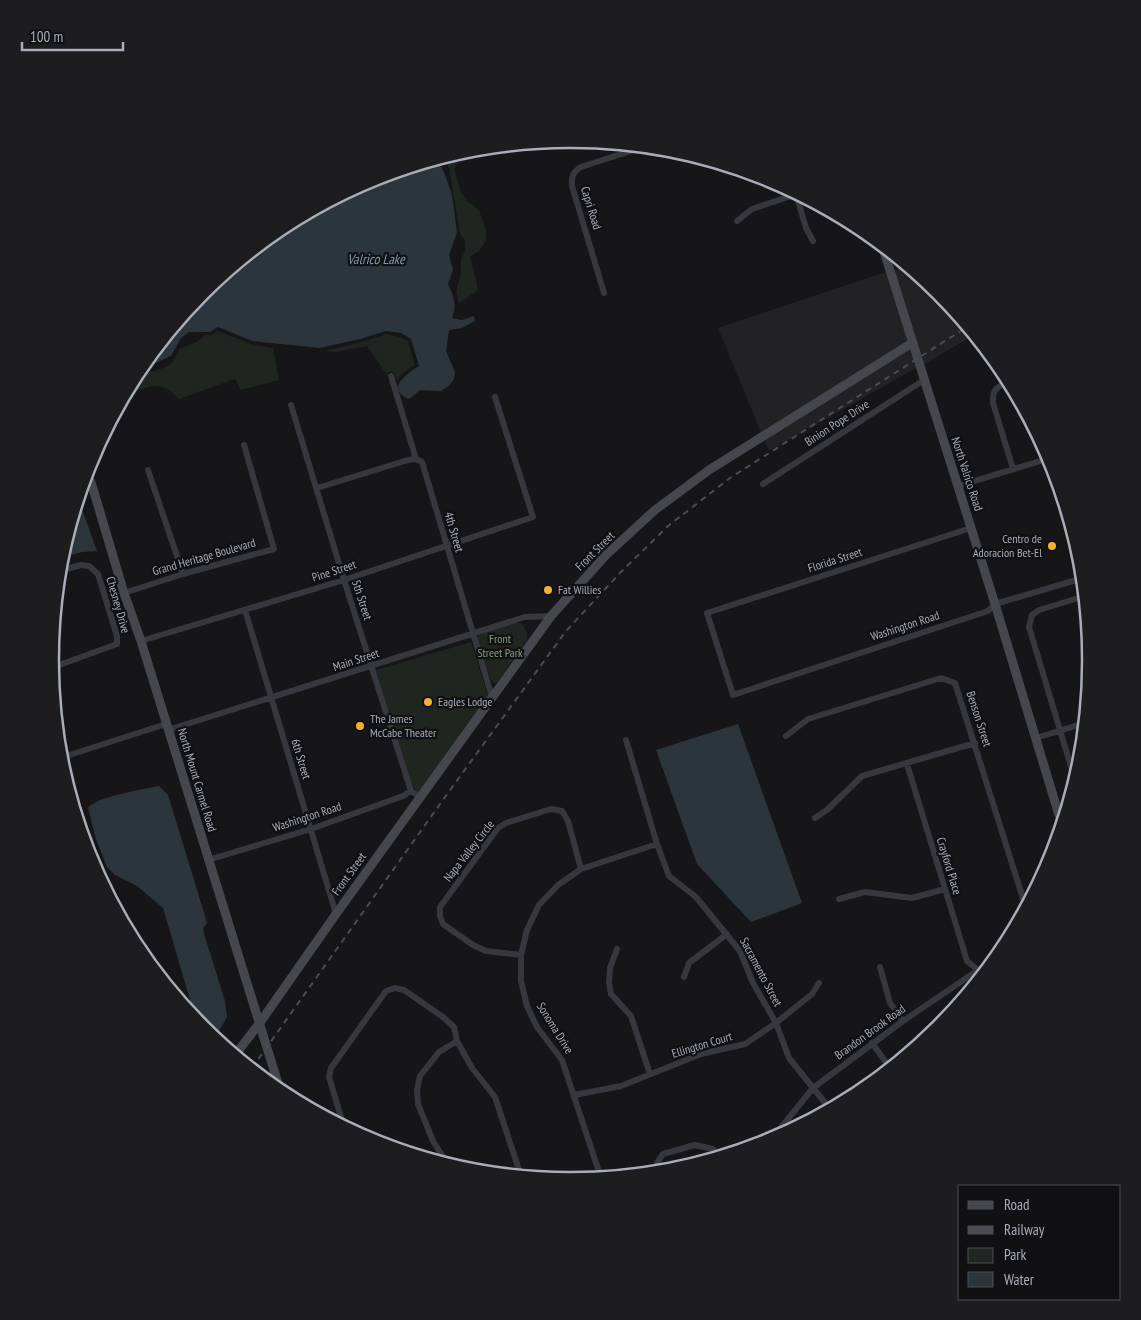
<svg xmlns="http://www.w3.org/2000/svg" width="1141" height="1320" viewBox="0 0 1141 1320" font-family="'PT Sans Narrow',sans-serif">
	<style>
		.built { fill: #222225 }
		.green { fill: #1e261f }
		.water { fill: #2c353c }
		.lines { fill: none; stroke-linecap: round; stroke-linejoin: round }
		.street { stroke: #37383d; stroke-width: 6 }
		.secondary { stroke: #45474d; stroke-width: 9 }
		.rail { stroke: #4a4c52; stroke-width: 2; stroke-dasharray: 6 5; stroke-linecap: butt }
		.poi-dot { fill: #f2b134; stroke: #111113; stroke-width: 2 }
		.labels { text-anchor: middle; stroke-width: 4.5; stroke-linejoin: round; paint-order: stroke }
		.street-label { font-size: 12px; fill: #a8adb8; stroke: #111113 }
		.poi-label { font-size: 12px; fill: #a8adb8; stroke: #111113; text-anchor: start }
		.park-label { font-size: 12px; fill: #7fa381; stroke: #111113 }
		.water-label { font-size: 14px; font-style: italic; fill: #7f9bb3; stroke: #111113 }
		.rim { fill: none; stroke: #a8adb8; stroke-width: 2.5 }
	</style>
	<rect width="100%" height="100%" fill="#161618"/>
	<path class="built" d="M 907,266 L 939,292 L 974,335 L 923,365 L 893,270 Z
		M 886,272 L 908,341 L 761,432 L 718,328 Z
		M 910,348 L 916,368 L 769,451 L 764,439 Z"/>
	<path class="green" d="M 454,154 L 458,163 L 454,168 L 461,192 L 467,201 L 479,210 L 486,230 L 486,240 L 480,250 L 470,257 L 477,284 L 477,291 L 459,303 L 456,291 L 461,274 L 461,260 L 465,250 L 465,241 L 460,234 L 449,168 L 446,161 L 440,158 Z
		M 218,331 L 251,344 L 273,348 L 279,380 L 241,390 L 235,379 L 179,399 C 156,376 151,389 125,394 L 137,373 C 147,373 166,370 173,361 C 175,358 177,353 179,349 L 197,342 L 206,335 L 211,335 Z
		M 386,334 L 400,337 L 408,341 L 415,365 L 400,375 L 397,381 L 393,371 L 387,373 L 389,378 L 367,346 L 335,352 L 325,351 L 362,342 Z
		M 516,622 L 522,624 C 526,630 528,634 527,640 L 498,681 L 495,683 L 491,680 L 478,641 L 478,637 L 483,633 Z
		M 471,642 L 488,696 L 418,793 L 412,785 L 376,670 Z"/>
	<path class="water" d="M 437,159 L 444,172 L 452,195 L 457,232 L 449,255 L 453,270 L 448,284 C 454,297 457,305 452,318 L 462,320 L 474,316 L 475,321 L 462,328 L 449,330 L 446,351 L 455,372 L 454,379 L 449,386 L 441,391 L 420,390 L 409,399 C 384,389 408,373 419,366 L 411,339 L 401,333 L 386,331 L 360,339 L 320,348 L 252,341 L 218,327 L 210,332 L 189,332 L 181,338 L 171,356 L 145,368 L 140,368 L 203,292 L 282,227 L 372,179 Z
		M 1057,480 L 1081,559 L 1081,563 L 1079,562 L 1057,494 Z
		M 78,498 L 97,551 L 82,552 L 60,558 Z
		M 738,724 L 802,903 L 751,922 L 697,864 L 656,750 Z
		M 159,786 L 168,795 L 206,919 L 207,923 L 203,928 L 205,937 L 225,1001 L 227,1017 L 215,1038 L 196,1020 L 163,908 L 137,886 L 115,875 L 107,867 L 96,839 L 88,808 C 95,797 144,789 159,786 Z"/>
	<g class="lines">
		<path class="street" d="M 796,194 L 806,228 L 813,241
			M 737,221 L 752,209 L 797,194
			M 604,293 L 572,186 C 571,177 573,172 581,167 L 643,147
			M 391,376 L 416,459 L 422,462 L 492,697
			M 1009,381 C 997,387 992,389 993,403 L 1013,469
			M 291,405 L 344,580 L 411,791 L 420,797
			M 148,470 L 183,574
			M 763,484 L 924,380
			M 958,486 L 1050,458
			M 317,488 L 408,460 L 416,459
			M 971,528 L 707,613 L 733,695 L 988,611 L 995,604 L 1083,578
			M 124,593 L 183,574 L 274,549 L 244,445
			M 245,610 L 336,914
			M 141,641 L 344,580 L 533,517 L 495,397
			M 51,668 L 117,644 L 117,636 L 98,574 L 89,566 L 81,565 L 59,571
			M 168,730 L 525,617 L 551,616
			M 786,736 L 808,719 L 941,678 L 955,683 L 1026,908
			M 1036,738 L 1085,723
			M 626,740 L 657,844 L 669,876 L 696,897 L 740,951 L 753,983 L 776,1023 L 789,1058 L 830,1109
			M 60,758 L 166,724
			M 907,764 L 967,961 L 978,970
			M 1075,780 L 1029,627 L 1032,615 L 1039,610 L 1085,596
			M 815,818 L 828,809 L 862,776 L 975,743
			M 208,860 L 311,829 L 403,796 L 411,791
			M 839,899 L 865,892 L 912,898 L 945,889
			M 617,949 L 610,968 L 609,983 L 611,994 L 631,1016 L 650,1074
			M 521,955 L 486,951 L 473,945 L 443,924 L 440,916 L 440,907 L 498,828 L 506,823 L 551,809 L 562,811 L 568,821 L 581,869
			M 880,967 L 890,1003 L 903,1021
			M 684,977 L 689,963 L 727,934
			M 872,1043 L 890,1068
			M 574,1095 L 621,1086 L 701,1054 L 745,1044 L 776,1023 L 812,994 L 819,983
			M 344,1127 L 329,1077 L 331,1068 L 386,991 L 395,988 L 404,990 L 443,1017 L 454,1027 L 457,1041 L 472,1068 L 495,1097 L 521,1176
			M 771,1140 L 813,1088 L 903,1021 L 996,958
			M 447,1163 L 433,1141 L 418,1104 L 417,1090 L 420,1076 L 439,1052 L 457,1041
			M 657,1163 L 663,1154 L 695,1145 L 713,1149 L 720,1156
			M 601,1178 L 562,1060 L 537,1027 L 527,1006 L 521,981 L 521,955 L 527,930 L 539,905 L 558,885 L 581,869 L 657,844"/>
		<path class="secondary" d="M 882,245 L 995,604 L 1062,825
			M 85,477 L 91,482 L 124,593 L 141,641 L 281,1093
			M 235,1055 L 259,1024 L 336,914 L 551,616 L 606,555 L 655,510 L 709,470 L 912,343"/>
		<path class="rail" d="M 252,1068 L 445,797 L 566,631 L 621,572 L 668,526 L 730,478 L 967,327"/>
	</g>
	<g class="poi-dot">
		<circle cx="1052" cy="546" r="5"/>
		<circle cx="548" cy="590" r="5"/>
		<circle cx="428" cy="702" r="5"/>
		<circle cx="360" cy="726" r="5"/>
	</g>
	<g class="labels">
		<g class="street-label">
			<text transform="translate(591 208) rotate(73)" y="4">Capri Road</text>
			<text transform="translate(837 423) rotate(-33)" y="4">Binion Pope Drive</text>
			<text transform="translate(967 474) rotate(72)" y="4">North Valrico Road</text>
			<text transform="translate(454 532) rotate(74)" y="4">4th Street</text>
			<text transform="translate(595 551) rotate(-45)" y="4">Front Street</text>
			<text transform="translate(204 557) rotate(-16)" y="4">Grand Heritage Boulevard</text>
			<text transform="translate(835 560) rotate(-18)" y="4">Florida Street</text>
			<text transform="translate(334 571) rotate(-18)" y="4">Pine Street</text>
			<text transform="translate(362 600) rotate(72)" y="4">5th Street</text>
			<text transform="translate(118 605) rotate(74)" y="4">Chesney Drive</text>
			<text transform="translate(905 626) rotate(-18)" y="4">Washington Road</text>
			<text transform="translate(356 660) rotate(-18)" y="4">Main Street</text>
			<text transform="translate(979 719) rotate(72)" y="4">Benson Street</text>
			<text transform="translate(301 759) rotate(73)" y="4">6th Street</text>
			<text transform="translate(197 780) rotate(73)" y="4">North Mount Carmel Road</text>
			<text transform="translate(307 817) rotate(-18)" y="4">Washington Road</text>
			<text transform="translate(469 851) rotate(-52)" y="4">Napa Valley Circle</text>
			<text transform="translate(949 866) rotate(73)" y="4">Crayford Place</text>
			<text transform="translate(349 874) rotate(-54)" y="4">Front Street</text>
			<text transform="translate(761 972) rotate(62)" y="4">Sacramento Street</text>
			<text transform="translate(555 1028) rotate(58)" y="4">Sonoma Drive</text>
			<text transform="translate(870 1032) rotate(-36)" y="4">Brandon Brook Road</text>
			<text transform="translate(702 1045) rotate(-17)" y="4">Ellington Court</text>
		</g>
		<g class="poi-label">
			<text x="1042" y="543" text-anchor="end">Centro de<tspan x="1042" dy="14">Adoracion Bet-El</tspan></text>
			<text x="558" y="594">Fat Willies</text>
			<text x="438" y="706">Eagles Lodge</text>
			<text x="370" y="723">The James<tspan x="370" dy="14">McCabe Theater</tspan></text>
		</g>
		<g class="park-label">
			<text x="500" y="643">Front<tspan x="500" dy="14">Street Park</tspan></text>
		</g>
		<g class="water-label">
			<text x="376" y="264">Valrico Lake</text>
		</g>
	</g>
	<path d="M0 0H1141V1320H0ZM570 148H571A511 511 0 0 1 1082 659V661A511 511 0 0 1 571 1172H570A511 511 0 0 1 59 661V659A511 511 0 0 1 570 148Z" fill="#1d1d20" fill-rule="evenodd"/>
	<path class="rim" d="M570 148H571A511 511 0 0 1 1082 659V661A511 511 0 0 1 571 1172H570A511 511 0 0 1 59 661V659A511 511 0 0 1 570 148Z"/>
	<rect x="958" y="1185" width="162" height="115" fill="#111113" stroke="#4d4f55"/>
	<rect x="968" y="1201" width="25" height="8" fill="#45474d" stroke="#4d4f55"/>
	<text x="1004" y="1210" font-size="15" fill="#a8adb8">Road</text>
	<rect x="968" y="1226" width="25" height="8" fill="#4a4c52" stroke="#4d4f55"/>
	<text x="1004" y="1235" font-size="15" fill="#a8adb8">Railway</text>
	<rect x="968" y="1248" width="25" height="15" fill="#1e261f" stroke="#4d4f55"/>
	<text x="1004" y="1260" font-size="15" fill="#a8adb8">Park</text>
	<rect x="968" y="1272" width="25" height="15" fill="#2c353c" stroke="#4d4f55"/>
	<text x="1004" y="1285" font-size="15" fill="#a8adb8">Water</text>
	<path d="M22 42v8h101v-8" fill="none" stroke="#a8adb8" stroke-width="2.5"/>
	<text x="30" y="42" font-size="15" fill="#a8adb8" stroke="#111113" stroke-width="4" paint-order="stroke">100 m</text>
</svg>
